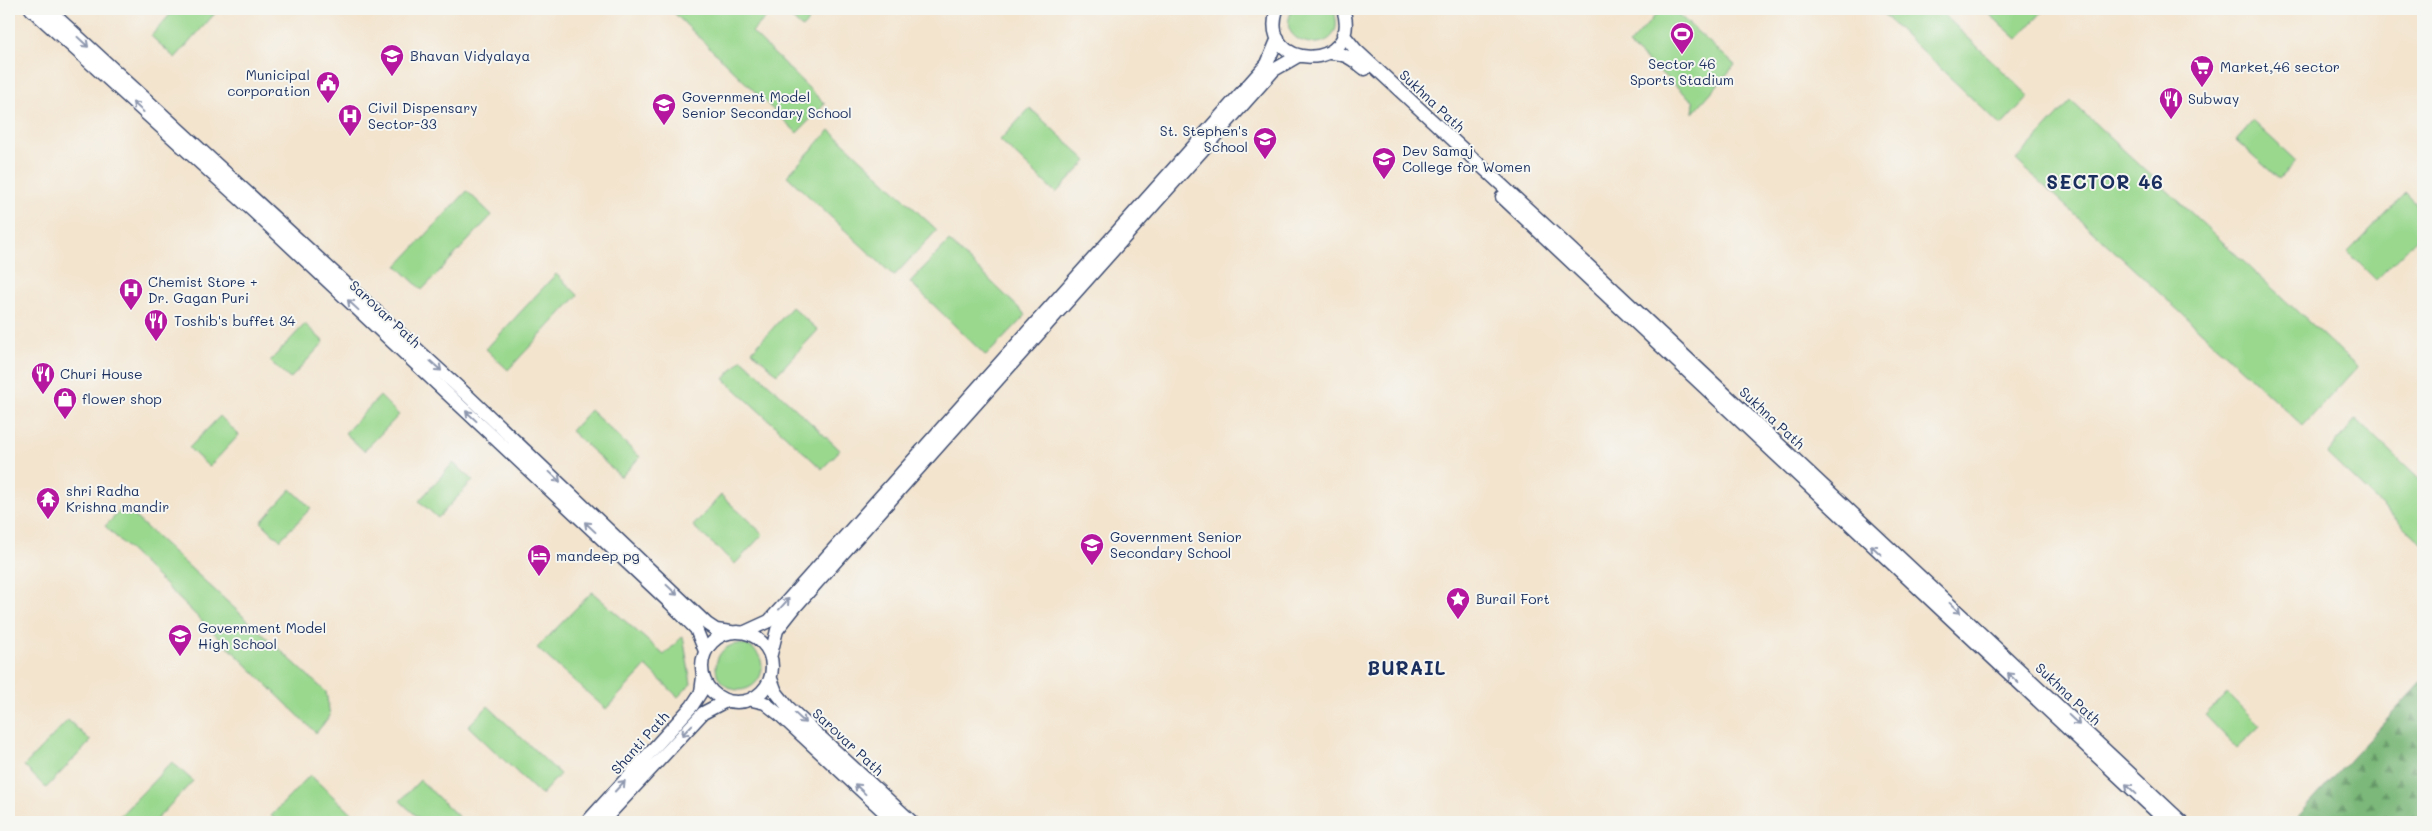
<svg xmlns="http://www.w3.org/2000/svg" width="2432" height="831" viewBox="0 0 2432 831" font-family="Mali,sans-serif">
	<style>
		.forest { fill: url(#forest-firs); stroke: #4b746c }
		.green { fill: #9ad88e; stroke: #5a8476 }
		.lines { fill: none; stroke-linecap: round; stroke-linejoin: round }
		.secondary-casing { stroke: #3b4a6f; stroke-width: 15 }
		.secondary { stroke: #fff; stroke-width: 12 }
		.oneway { stroke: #8d97ae }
		.labels { text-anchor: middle; stroke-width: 4; stroke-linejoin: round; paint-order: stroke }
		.poi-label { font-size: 14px; fill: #1b2f5e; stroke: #f6f6f2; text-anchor: start }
		.street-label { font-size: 14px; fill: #1b2f5e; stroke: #f6f6f2 }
		.district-label { font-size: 19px; font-weight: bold; letter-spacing: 1px; fill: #1b2f5e; stroke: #f6f6f2 }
	</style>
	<defs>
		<pattern id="forest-firs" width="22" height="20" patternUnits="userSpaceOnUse" patternTransform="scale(1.25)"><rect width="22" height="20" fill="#7bb879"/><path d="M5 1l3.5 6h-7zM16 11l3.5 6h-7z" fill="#649666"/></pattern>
	</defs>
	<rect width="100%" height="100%" fill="#f6f6f2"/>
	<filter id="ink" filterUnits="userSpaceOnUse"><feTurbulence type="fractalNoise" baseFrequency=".02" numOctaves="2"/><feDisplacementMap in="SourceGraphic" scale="10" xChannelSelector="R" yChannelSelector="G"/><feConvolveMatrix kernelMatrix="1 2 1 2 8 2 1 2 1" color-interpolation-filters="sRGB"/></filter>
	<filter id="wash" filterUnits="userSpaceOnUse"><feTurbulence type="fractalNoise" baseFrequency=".0096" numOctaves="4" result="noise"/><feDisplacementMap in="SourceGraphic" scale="20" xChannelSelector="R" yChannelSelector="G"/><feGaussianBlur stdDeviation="1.12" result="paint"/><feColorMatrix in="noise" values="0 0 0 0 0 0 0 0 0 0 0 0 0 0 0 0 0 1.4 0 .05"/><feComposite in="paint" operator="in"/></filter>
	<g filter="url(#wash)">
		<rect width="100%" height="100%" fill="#f3e4ce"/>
		<path class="forest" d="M 2423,680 L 2423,822 L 2293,822 Z"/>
		<path class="green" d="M 175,9 L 219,9 L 175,58 L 151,36 Z
			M 670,9 L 760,9 L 767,16 L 752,32 L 825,104 L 797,133 Z
			M 782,9 L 820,9 L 802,28 Z
			M 1293,9 L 1333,9 C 1354,59 1268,50 1293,9 Z
			M 1661,9 L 1672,9 L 1735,65 L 1693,113 L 1694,102 L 1629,45 Z
			M 1878,9 L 1938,9 L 2029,96 L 2001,126 Z
			M 1990,9 L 2045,9 L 2017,39 L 1987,12 Z
			M 2071,101 L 2357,367 L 2303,426 L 2016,160 Z
			M 1030,108 L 1087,161 L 1056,193 L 1000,140 Z
			M 2253,121 L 2296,161 L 2279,179 L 2236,140 Z
			M 830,130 L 937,230 L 894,276 L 787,176 Z
			M 467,191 L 492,215 L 422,290 L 397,266 Z
			M 2406,193 L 2423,211 L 2423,233 L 2376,280 L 2348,252 Z
			M 949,241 L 1026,315 L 986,356 L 910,282 Z
			M 556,274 L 578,295 L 508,370 L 486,349 Z
			M 792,307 L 818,330 L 777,374 L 752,351 Z
			M 305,324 L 324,342 L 290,379 L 270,361 Z
			M 742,359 L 840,450 L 822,469 L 724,379 Z
			M 380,396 L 399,415 L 364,451 L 345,433 Z
			M 590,410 L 640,457 L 621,477 L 571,431 Z
			M 220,416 L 239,435 L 209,467 L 189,448 Z
			M 2356,419 L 2423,483 L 2423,545 L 2327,454 Z
			M 453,463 L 473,480 L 438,518 L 419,501 Z
			M 291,489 L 311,508 L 280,540 L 261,522 Z
			M 721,495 L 763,534 L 735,564 L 693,526 Z
			M 124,507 L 326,692 L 330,716 L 316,733 L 105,526 Z
			M 592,592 L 664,655 L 683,636 L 691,684 L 678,697 L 646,666 L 606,709 L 537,648 Z
			M716 667a23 23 0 1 1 46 0a23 23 0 1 1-46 0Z
			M 2227,693 L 2260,726 L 2237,748 L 2205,715 Z
			M 488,706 L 560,774 L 541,795 L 468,726 Z
			M 68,720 L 91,741 L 46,788 L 24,766 Z
			M 172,762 L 193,781 L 154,822 L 114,822 Z
			M 310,775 L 361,822 L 278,822 L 271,816 Z
			M 420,780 L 464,822 L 423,822 L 400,801 Z"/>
	</g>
	<g filter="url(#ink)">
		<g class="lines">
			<g class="secondary-casing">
				<path id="secondary" d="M 31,9 L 253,211 L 670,603 L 696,629 L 705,651
					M 48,9 L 469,397 L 707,624 L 716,630 L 731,632
					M 1277,9 C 1257,74 1364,71 1343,9
					M 1343,34 L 1356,50 L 1561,240 L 2182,822
					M 1327,53 C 1344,52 1352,59 1365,69
					M 1502,197 L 2167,822
					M702 667a35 35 0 1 1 70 0a35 35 0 1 1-70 0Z
					M 745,632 L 769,621 L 788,600 L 1267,64 L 1278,38
					M 771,654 L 777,630 L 796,606 L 1274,70 L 1298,56
					M 771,679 L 776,692 L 788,707 L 912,822
					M 752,700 L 765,703 L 780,715 L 895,822
					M 587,822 L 692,706 L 701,692 L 703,677
					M 602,822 L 703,713 L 726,701"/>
			</g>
			<use href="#secondary" class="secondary"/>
		</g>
		<defs><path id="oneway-shaft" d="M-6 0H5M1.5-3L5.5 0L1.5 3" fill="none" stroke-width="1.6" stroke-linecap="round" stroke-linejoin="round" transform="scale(1.25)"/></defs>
		<g class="oneway">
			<use href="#oneway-shaft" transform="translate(83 42) rotate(43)"/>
			<use href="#oneway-shaft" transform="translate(138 107) rotate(-138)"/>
			<use href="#oneway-shaft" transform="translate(353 305) rotate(-137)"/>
			<use href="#oneway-shaft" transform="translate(436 366) rotate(42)"/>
			<use href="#oneway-shaft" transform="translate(471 416) rotate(-137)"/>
			<use href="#oneway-shaft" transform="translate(555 477) rotate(43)"/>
			<use href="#oneway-shaft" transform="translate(590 527) rotate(-137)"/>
			<use href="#oneway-shaft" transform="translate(1876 550) rotate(-137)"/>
			<use href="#oneway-shaft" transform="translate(672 590) rotate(43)"/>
			<use href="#oneway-shaft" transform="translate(784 604) rotate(-48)"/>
			<use href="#oneway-shaft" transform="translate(1955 608) rotate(43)"/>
			<use href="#oneway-shaft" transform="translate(2013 678) rotate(-137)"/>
			<use href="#oneway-shaft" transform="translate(800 718) rotate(43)"/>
			<use href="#oneway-shaft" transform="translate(2074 720) rotate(43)"/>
			<use href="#oneway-shaft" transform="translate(687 730) rotate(134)"/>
			<use href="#oneway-shaft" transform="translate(620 786) rotate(-47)"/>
			<use href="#oneway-shaft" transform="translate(860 789) rotate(-137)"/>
			<use href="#oneway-shaft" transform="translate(2131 789) rotate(-137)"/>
		</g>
	</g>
	<defs>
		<g id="stadium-pin" transform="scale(1.25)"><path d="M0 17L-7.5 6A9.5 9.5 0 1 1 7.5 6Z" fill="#b5179e" stroke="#f6f6f2"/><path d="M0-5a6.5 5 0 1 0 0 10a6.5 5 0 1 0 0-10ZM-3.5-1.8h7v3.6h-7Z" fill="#fff"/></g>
		<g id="school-pin" transform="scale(1.25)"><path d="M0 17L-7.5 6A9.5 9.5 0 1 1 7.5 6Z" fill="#b5179e" stroke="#f6f6f2"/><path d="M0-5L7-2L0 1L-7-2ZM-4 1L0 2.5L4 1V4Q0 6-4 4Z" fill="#fff"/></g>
		<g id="supermarket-pin" transform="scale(1.25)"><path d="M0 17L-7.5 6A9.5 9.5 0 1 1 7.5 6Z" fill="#b5179e" stroke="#f6f6f2"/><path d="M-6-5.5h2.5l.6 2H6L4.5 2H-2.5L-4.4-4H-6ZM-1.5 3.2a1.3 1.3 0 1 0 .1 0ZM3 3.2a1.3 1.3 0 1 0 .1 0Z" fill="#fff"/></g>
		<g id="civic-pin" transform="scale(1.25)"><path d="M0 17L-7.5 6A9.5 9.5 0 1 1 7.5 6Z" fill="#b5179e" stroke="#f6f6f2"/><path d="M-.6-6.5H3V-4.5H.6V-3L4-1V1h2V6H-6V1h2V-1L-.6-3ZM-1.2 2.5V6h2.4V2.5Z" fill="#fff"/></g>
		<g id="restaurant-pin" transform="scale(1.25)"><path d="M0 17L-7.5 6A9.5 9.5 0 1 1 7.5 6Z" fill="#b5179e" stroke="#f6f6f2"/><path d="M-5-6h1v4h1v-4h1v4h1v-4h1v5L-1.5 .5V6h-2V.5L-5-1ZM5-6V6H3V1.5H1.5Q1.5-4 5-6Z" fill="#fff"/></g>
		<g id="hospital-pin" transform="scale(1.25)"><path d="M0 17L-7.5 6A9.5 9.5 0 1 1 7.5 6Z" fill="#b5179e" stroke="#f6f6f2"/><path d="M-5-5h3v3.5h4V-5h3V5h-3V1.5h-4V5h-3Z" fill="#fff"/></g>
		<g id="university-pin" transform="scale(1.25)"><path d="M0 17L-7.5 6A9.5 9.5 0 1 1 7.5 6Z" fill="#b5179e" stroke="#f6f6f2"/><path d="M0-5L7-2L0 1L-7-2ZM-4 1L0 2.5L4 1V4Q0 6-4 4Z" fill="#fff"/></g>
		<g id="shop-pin" transform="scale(1.25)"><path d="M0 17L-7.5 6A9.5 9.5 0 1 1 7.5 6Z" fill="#b5179e" stroke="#f6f6f2"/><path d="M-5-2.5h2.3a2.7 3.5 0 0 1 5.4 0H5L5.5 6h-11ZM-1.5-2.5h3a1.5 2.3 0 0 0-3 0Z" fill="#fff"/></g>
		<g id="temple-pin" transform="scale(1.25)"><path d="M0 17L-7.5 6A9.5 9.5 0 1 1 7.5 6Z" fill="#b5179e" stroke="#f6f6f2"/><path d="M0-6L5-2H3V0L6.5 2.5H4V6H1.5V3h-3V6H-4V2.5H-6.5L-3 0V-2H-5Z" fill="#fff"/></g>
		<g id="hotel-pin" transform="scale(1.25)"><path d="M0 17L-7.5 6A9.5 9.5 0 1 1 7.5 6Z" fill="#b5179e" stroke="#f6f6f2"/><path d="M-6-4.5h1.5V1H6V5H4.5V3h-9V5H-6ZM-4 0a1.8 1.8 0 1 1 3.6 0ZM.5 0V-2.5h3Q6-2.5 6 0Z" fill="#fff"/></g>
		<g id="sight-pin" transform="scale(1.25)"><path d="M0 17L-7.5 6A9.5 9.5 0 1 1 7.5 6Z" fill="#b5179e" stroke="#f6f6f2"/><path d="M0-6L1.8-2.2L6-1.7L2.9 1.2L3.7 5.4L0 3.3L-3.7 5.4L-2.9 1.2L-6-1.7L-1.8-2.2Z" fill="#fff"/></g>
	</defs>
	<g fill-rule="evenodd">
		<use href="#stadium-pin" x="1682" y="34"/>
		<use href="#school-pin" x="392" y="56"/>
		<use href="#supermarket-pin" x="2202" y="67"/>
		<use href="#civic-pin" x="328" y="83"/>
		<use href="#restaurant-pin" x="2171" y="99"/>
		<use href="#school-pin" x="664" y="105"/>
		<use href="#hospital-pin" x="350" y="116"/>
		<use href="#school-pin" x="1265" y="139"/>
		<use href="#university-pin" x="1384" y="159"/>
		<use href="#hospital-pin" x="131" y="290"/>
		<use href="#restaurant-pin" x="156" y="321"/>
		<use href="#restaurant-pin" x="43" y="374"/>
		<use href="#shop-pin" x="65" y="399"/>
		<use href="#temple-pin" x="48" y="499"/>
		<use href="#school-pin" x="1092" y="545"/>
		<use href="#hotel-pin" x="539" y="556"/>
		<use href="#sight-pin" x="1458" y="599"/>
		<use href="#school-pin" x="180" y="636"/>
	</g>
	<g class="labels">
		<g class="poi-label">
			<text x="410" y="61">Bhavan Vidyalaya</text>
			<text x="1682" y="69" text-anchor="middle">Sector 46<tspan x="1682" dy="16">Sports Stadium</tspan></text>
			<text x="2220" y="72">Market,46 sector</text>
			<text x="310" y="80" text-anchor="end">Municipal<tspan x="310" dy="16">corporation</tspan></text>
			<text x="682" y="102">Government Model<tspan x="682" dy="16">Senior Secondary School</tspan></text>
			<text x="2188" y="104">Subway</text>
			<text x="368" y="113">Civil Dispensary<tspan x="368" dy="16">Sector-33</tspan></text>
			<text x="1248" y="136" text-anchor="end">St. Stephen's<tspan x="1248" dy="16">School</tspan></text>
			<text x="1402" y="156">Dev Samaj<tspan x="1402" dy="16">College for Women</tspan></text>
			<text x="148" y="287">Chemist Store +<tspan x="148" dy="16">Dr. Gagan Puri</tspan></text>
			<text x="174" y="326">Toshib's buffet 34</text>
			<text x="60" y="379">Churi House</text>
			<text x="82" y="404">flower shop</text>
			<text x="66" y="496">shri Radha<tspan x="66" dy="16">Krishna mandir</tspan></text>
			<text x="1110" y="542">Government Senior<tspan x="1110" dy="16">Secondary School</tspan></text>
			<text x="556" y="561">mandeep pg</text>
			<text x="1476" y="604">Burail Fort</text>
			<text x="198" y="633">Government Model<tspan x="198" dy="16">High School</tspan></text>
		</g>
		<g class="street-label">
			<text transform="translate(1432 101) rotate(43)" y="5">Sukhna Path</text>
			<text transform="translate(385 314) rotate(43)" y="5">Sarovar Path</text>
			<text transform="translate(1772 418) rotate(43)" y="5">Sukhna Path</text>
			<text transform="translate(2068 694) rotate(43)" y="5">Sukhna Path</text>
			<text transform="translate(848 742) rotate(43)" y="5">Sarovar Path</text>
			<text transform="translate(640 743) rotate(-48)" y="5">Shanti Path</text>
		</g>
		<g class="district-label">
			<text x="2105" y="189">SECTOR 46</text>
			<text x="1407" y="675">BURAIL</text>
		</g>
	</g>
	<rect width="2432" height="831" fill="none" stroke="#f6f6f2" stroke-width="30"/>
</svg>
